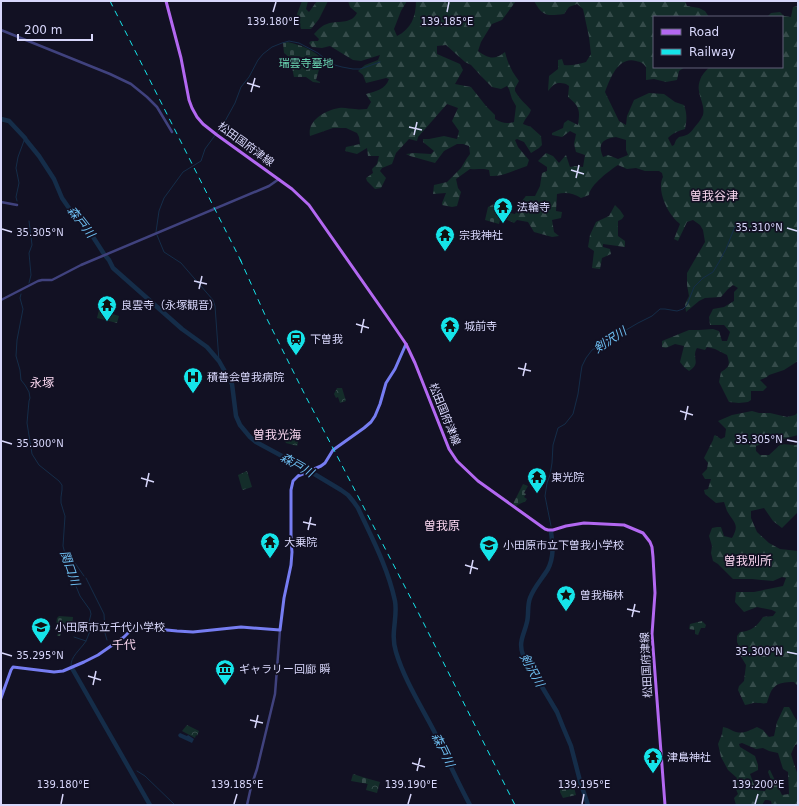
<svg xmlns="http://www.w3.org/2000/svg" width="799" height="806" viewBox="0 0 799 806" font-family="'DejaVu Sans','Noto Sans JP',sans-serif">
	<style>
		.forest { fill: url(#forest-firs); fill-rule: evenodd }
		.cemetery { fill: url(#cemetery-stones) }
		.park { fill: url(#park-crowns) }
		.water { fill: #152d49 }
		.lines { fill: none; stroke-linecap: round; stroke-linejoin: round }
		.stream { stroke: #152d49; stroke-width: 1 }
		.river { stroke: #152d49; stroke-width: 4.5 }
		.tertiary { stroke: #40427e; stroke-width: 2.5 }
		.secondary { stroke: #767df2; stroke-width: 3 }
		.primary { stroke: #b368f1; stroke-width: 3 }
		.rail { stroke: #15e4e9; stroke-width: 1; stroke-dasharray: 6 5; stroke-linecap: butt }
		.ticks { fill: none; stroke: #d8d7fb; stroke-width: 1.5 }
		.labels { text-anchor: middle; stroke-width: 3.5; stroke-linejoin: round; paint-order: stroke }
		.park-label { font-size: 11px; fill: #69d5b1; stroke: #121123 }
		.street-label { font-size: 11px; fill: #d8d7fb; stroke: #121123 }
		.poi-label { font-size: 11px; fill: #d8d7fb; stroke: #121123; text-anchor: start }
		.neighbourhood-label { font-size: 12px; fill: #fbd8f1; stroke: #121123 }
		.water-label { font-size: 12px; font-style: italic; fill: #6ebff2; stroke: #121123 }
		.ticks-label { font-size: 10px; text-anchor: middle; fill: #d8d7fb; stroke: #121123; stroke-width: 3.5; stroke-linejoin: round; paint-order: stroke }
	</style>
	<defs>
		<pattern id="forest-firs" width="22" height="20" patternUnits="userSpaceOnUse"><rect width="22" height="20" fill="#142d2a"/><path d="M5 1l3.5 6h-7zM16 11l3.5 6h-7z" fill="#354b4a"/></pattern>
		<pattern id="cemetery-stones" width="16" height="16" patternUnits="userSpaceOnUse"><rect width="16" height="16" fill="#142d2a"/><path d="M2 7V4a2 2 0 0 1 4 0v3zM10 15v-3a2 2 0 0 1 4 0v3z" fill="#354b4a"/></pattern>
		<pattern id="park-crowns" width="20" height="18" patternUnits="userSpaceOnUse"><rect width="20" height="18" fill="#142d2a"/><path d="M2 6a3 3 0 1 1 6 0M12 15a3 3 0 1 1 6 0" fill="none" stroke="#354b4a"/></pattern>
	</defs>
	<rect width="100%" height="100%" fill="#121123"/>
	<path class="forest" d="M 302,1 L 308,1 L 306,9 L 309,12 L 317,1 L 328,1 L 319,19 L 311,29 L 301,29 L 297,14 Z
		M 348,1 L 407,1 L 401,11 L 394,29 L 397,36 C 411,29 416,17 416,1 L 516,1 L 502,20 L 492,24 L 481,42 L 478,51 C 488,58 494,61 505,52 C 508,64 512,72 519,81 L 515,88 L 515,91 C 520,100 525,103 531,110 C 529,116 525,118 523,124 L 531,127 L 541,136 L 542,145 L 539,148 L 531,153 L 524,142 L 517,139 L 515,140 L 518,147 L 529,160 L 527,166 C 514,170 503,177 490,176 L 489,170 C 482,168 478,170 470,169 L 456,179 L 458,188 L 461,192 L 457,206 L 452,207 L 442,205 L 442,203 L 446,193 L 433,194 L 434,185 L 447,182 L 461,168 L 467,158 L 470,154 L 469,146 L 463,144 L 457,144 L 444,151 L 435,163 L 410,156 L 406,154 L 414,153 L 431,154 L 434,151 L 423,142 L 423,139 L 429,139 L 444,136 L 457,139 L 459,131 L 452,121 L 458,108 L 447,104 L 418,137 L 417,141 L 409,139 L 396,153 L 392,164 L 382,168 L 380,171 L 386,178 L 381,188 L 375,189 L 367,181 L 366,178 L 373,173 L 372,169 L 377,164 L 379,156 L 368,156 L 367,148 L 357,154 L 345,151 L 346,147 L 360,144 L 359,137 L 357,133 L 346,128 L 333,128 L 310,136 C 307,120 326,110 339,108 C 344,107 350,109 355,109 C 359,110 363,109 367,109 L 371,102 L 366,94 C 376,91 385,90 389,79 L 386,78 L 366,83 L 363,75 L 358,71 L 365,65 L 378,60 L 380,55 L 361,61 L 353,60 L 330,46 L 322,48 L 312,47 L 309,43 L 311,41 L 318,41 L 319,39 L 314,34 C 318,30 321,26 327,24 C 337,20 351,25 357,13 L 350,7 ZM 446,45 L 465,62 L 471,65 L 482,77 L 492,87 L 501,89 L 507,86 L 509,89 L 512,99 L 516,106 L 514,122 C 506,124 502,123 495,119 L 495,115 L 486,106 L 471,87 L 455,84 L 463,70 L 460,64 L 437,54 L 437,46 Z
		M 534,1 L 685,1 L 687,6 L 699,8 L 705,11 L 709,17 L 654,17 L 654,67 L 685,67 L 679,71 L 677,80 L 666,82 L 654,79 L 646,80 L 646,67 C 643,63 641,62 636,61 C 618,56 610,79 605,92 L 619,121 L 626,125 L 627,116 L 634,100 L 649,93 L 664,94 L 675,102 L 684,105 C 687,113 687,120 685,129 C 678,131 673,133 668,138 L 672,146 L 674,145 L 676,140 L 679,137 C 686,136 690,134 694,128 C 697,124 701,120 703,115 C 705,107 700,99 699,91 C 697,82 703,72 710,67 L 782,67 L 782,17 L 767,17 L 771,13 L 780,12 L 784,16 L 791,17 L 793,7 L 798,6 L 798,361 L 784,370 L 769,375 L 767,377 L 760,380 L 767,387 L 763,391 L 751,391 L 751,400 L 748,402 L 739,403 L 729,402 L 719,382 L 721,372 C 730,367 730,364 727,355 L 715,349 L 707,347 L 705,350 L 697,348 C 691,358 702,363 689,371 L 684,367 L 680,362 L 684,346 L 675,344 L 666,348 L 662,347 L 662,341 L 689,330 L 699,330 L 713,329 L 719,331 L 722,341 L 727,341 L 730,332 L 724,325 L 710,325 L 709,317 L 713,309 L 724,307 L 734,301 L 734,292 L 738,288 L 733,285 L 728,289 L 721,297 L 705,298 L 699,301 L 686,312 L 685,304 L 689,296 L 687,285 L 687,273 L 705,242 L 703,230 L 700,225 L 693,220 L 687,222 L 678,241 L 674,239 L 680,224 C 678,222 675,220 673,217 C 665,208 657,188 663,177 L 662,173 L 659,171 L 645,171 L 636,168 L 627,169 L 618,165 C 610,170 590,185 589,195 L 581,198 C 573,193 566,192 557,194 L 556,211 L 562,212 L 561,218 L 552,220 L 554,232 L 559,236 L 552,237 L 534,232 L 528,222 L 517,220 L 514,223 L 505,219 L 505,212 L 515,214 L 521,202 L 526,196 L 535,196 L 540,186 L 542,173 L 547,171 L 547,167 L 538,161 L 546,153 L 553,156 L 559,163 L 566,155 L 570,167 L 575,166 L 583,167 L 585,155 L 576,152 L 574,144 L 576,134 L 570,131 L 562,137 L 552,135 L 552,133 L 563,128 L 564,123 L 568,120 L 578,125 C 580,110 580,107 568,97 L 569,86 L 566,84 C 556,82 555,83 548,91 L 549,76 L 558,69 L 558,60 L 562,59 L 564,65 C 571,66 579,64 586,62 L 591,54 L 589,37 L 583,9 L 577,4 L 569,7 L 564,14 C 547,16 543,17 534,1 ZM 616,137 L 626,140 L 626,150 L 628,155 L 618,159 L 608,155 L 603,157 C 597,143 603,139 616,137 Z
		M 615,205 L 620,210 L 624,216 L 622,219 L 618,221 L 618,236 L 625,241 L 625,247 L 603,244 L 603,247 L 610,249 L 611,254 L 602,258 L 600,269 L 592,268 L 594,251 L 588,247 L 590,235 L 596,222 L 609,216 Z
		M 752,411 L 759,413 L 770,413 L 787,417 L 795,415 L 798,412 L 798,435 L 783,439 L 773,440 L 756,446 L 756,451 L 760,455 L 769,455 L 781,444 L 796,445 L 798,444 L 798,512 L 782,528 L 773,521 L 764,508 L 751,511 L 751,518 L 757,532 L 769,543 L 780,549 L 798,551 L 798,686 L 794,682 C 775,682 772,686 767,703 C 763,704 761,703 757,703 C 754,702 749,705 745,705 L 738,690 L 739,686 L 744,681 L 746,665 L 740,655 L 740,649 L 737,642 L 737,636 L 740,632 C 752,631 757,626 763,617 L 773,616 L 776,612 L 772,610 L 757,607 L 744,612 L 735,602 L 736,592 L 754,592 L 783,586 L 786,578 L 782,577 L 773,581 L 752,579 L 733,579 L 718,564 L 713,561 L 711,553 L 712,546 L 709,536 L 712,528 L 717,527 L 721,527 L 724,536 L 732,538 C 740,524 734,523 727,511 C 726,508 725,505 724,502 L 716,503 L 705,494 L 704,490 L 708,489 L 711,479 L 705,479 L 702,474 L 707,469 L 708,463 L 704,458 L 713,440 L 714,436 L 715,435 L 721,439 L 725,437 L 726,429 L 718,421 L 732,415 Z
		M 784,707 L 789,707 C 792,711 794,718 798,721 L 798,744 L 795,745 L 791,754 L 794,764 L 798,775 L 798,805 L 772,805 L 771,801 L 768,800 L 765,800 L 762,805 L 736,805 L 734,798 L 738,794 L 733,782 L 737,778 L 728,770 L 721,757 L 718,744 L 722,734 L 723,727 C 729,728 732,731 736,732 C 744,734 750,730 757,727 L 763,730 L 769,737 L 774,736 L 777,722 ZM 742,743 L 756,749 L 763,748 L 769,751 L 778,753 L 783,769 L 788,772 L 789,794 L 782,795 L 770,770 L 769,770 L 768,772 L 773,785 L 767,788 L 765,791 L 756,790 L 750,774 L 758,770 L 758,765 L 755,756 L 740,747 L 739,744 Z"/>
	<path class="cemetery" d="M 288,42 C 301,45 314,50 322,59 L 316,80 L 320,82 L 320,83 L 313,82 L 306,77 L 294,77 L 290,58 L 284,53 L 283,43 Z
		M 498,202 L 506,207 L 511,212 L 504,212 L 499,214 L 499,218 L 500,220 L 499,224 L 485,220 L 488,207 Z
		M 99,310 L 119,316 L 117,323 L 97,318 Z
		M 523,484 L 528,486 L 524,493 L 526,494 L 524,497 L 527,499 L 525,502 L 524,502 L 517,505 L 516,507 L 513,504 Z
		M 59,616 L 73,617 L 72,626 L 69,626 L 66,628 L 66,631 L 62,630 L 60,636 L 57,636 L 58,632 L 55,631 L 57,618 Z
		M 702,621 L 706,625 L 705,628 L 701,628 L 698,635 L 695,634 L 695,630 L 689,629 L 690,624 Z
		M 353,774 L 369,779 L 368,784 L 351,781 Z
		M 570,782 L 573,783 L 576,795 L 563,798 L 560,792 L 561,784 Z"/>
	<path class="park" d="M 337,388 L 342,388 L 346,401 L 340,403 L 338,397 L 336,398 L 334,394 Z
		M 297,432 L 299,438 L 297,446 L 286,443 L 283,438 Z
		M 247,471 L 252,487 L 243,490 L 242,489 L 238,475 Z
		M 187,725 L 199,731 L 197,736 L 196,735 L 195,738 L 182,731 Z
		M 369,779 L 380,782 L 377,793 L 366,790 Z"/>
	<path class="water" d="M 180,733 L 187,736 L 188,735 L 194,739 L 192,743 L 179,737 L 178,735 Z"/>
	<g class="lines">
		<path class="stream" d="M 17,201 L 16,197 L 19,183 L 16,168 L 18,157 L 25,138
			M 156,232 L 159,211 L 164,198 L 183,172 L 201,161 L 205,149 L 224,123 L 235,103 L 241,87 L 249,77 L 258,60 L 263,54 L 272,47 L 282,43 L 289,41 L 299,43 L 318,53 L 331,64 L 342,67 L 353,69 L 360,69 L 380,62
			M 157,235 L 164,252 L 181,263 L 213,300 L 215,306 L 219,361
			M 29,283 L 31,275 L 29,253 L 32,245 L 29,221
			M 21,294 L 20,298 L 23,309 L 17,340 L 16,356 L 20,370 L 21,380 L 25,385 L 29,392 L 30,398 L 29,401 L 27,423 L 32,454 L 39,465 L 59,481 L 62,485 L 62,490 L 61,497 L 61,503 L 65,516 L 63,546 L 69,569 L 80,596 L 90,610 L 91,614 L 89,622 L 91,625 C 91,630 88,636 86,641 C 81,649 70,657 71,666
			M 551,526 L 545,496 L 547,483 L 550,475 L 552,463 L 553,445 L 558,428 L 565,424 L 573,414 L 578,394 L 581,372 L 582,366 L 586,358 L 592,350 L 638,323 L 652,316 L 660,309 L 665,309 L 677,311 L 683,309 L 687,305 L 694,287 L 703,278 L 713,272 L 719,262 L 726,249 L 736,224
			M 65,552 L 68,553 L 84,576
			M 86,578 L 104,614 L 105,633 L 107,640
			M 74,637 L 86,641
			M 137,771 L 145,776 L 175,805"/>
		<path class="river" d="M 1,119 L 9,121 L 25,138 L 26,140 L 39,156 L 54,179 L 62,198 L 71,211 L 86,226 L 104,254 L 109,260 L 113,268 L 182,329 L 207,347 L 219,361 L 232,384 L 236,416 L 240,425 L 250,437 L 256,442 L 306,469 L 341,490 L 348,495 L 353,501 L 358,508 C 372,538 388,568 395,601 C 398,618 390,633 396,652 C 404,679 421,706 434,731 C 446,756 457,781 470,805
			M 551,532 C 553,545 554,557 548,569 C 542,579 534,587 530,598 C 527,606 529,614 527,622 C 524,635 518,642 523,655 L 557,712 L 563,727 L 571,746 L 580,781 L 588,805
			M 73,670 L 150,805"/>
		<path class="tertiary" d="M 1,30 L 110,74 L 131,84 L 147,97 L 157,107 L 172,132
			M 1,202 L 17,205
			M 1,300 L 38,281 L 42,280 L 52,280 L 81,265 L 269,186 L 279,179
			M 247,805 L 251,787 L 257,769 L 275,694 L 280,630"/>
		<path class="secondary" d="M 1,698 L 11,670 L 13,667 L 54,672 L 63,671 L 84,662 L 98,655 L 124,637 L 132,629 L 136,627 L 177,631 L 193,632 L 241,627 L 280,630 L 284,598 L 291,565 L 292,552 L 291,540 L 291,490 L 293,481 L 298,476 L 321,466 L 325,463 L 333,450 L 364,428 L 371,422 L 375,416 L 380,404 L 386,383 L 395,369 L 406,344"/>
		<path class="primary" d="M 166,1 L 181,58 L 189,100 L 192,108 L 197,117 L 203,124 L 217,135 L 292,189 L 309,205 L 391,322 L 406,344 L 415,363 L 449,449 L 457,461 L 478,481 L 545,529 L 548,530 L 553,530 L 566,526 L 584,523 L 624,525 L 643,533 L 650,542 L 652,547 L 653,557 L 655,593 L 652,634 L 665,805"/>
		<path class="rail" d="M 110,1 L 242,263
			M 240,259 L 265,315 L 306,397 L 334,450 L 418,612 L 515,805"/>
	</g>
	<path class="ticks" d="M 273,12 L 276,2M 447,12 L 449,2M 247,83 L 260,87M 251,92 L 255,78M 409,127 L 422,130M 414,135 L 417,122M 571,170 L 584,174M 576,178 L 579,165M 787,228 L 797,231M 2,229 L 12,232M 194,281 L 207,284M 199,289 L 202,276M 356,324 L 369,328M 361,333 L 364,319M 518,368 L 531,371M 523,376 L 526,363M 680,411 L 693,415M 685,420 L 688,406M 787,440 L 797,442M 2,441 L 12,444M 141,478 L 154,482M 146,487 L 149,473M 303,522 L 316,525M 308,530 L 311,517M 465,565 L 478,569M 470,574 L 473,560M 627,609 L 640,612M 632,617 L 635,604M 787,652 L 797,654M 2,653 L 12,656M 88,676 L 101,680M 93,685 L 96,671M 250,720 L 263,723M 255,728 L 258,715M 412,763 L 425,767M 417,771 L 420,758M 61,804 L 63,794M 234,804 L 237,794M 408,804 L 411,794M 582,804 L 584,794M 755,804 L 758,794"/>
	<defs>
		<g id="temple-pin" transform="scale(1)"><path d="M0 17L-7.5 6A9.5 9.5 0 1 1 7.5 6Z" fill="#15e4e9" stroke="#121123"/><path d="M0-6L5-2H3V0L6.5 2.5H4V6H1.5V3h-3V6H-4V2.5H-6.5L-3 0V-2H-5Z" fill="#111"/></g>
		<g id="station-pin" transform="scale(1)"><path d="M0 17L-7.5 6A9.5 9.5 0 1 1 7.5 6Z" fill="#15e4e9" stroke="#121123"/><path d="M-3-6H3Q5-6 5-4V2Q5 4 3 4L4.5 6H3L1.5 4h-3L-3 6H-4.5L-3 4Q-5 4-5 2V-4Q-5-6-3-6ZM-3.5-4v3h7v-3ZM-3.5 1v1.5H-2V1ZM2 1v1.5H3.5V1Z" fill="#111"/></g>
		<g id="hospital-pin" transform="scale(1)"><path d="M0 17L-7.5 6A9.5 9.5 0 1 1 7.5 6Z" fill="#15e4e9" stroke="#121123"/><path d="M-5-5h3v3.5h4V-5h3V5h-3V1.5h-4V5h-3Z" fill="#111"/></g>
		<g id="school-pin" transform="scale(1)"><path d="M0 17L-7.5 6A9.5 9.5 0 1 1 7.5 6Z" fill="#15e4e9" stroke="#121123"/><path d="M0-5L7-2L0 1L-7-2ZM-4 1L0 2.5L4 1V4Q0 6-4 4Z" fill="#111"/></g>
		<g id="sight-pin" transform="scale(1)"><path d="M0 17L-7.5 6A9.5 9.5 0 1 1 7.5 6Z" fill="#15e4e9" stroke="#121123"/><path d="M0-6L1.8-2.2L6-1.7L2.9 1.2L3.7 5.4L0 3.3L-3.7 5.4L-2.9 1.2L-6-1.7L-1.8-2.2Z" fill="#111"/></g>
		<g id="museum-pin" transform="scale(1)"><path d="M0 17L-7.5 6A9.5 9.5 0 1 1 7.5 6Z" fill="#15e4e9" stroke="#121123"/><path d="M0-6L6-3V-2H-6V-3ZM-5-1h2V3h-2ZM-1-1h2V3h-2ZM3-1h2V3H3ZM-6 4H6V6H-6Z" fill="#111"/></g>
	</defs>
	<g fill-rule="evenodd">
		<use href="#temple-pin" x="503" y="207"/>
		<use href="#temple-pin" x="445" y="235"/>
		<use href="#temple-pin" x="107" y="305"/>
		<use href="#temple-pin" x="450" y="326"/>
		<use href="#station-pin" x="296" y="339"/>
		<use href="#hospital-pin" x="193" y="377"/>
		<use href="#temple-pin" x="537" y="477"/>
		<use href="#temple-pin" x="270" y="542"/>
		<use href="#school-pin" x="489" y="545"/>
		<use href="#sight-pin" x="566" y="595"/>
		<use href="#school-pin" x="41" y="627"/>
		<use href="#museum-pin" x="225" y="669"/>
		<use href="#temple-pin" x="653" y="757"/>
	</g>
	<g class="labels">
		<g class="park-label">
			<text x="306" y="67">瑞雲寺墓地</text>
		</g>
		<g class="street-label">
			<text transform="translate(246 144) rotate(36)" y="4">松田国府津線</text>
			<text transform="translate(445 414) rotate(68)" y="4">松田国府津線</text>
			<text transform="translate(646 665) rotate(-93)" y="4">松田国府津線</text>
		</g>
		<g class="poi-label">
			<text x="517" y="211">法輪寺</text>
			<text x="459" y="239">宗我神社</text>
			<text x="121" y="309">良雲寺（永塚観音）</text>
			<text x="464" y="330">城前寺</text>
			<text x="310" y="343">下曽我</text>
			<text x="207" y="381">積善会曽我病院</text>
			<text x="551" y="481">東光院</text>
			<text x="284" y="546">大乗院</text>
			<text x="503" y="549">小田原市立下曽我小学校</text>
			<text x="580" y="599">曽我梅林</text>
			<text x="55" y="631">小田原市立千代小学校</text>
			<text x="239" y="673">ギャラリー回廊 瞬</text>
			<text x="667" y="761">津島神社</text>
		</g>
		<g class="neighbourhood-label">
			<text x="714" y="200">曽我谷津</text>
			<text x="42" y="387">永塚</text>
			<text x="277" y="439">曽我光海</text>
			<text x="442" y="530">曽我原</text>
			<text x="748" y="565">曽我別所</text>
			<text x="124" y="649">千代</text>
		</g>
		<g class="water-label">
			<text transform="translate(81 222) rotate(52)" y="4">森戸川</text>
			<text transform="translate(610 340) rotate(-33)" y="4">剣沢川</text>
			<text transform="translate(297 465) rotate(30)" y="4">森戸川</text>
			<text transform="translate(70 568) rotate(71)" y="4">関口川</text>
			<text transform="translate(532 670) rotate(61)" y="4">剣沢川</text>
			<text transform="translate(443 750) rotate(64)" y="4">森戸川</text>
		</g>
	</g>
	<g class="ticks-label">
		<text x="273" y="25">139.180°E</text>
		<text x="447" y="25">139.185°E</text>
		<text x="759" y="231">35.310°N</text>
		<text x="40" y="236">35.305°N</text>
		<text x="759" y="443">35.305°N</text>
		<text x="40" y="447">35.300°N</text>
		<text x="759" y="655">35.300°N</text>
		<text x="40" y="659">35.295°N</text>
		<text x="63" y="788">139.180°E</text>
		<text x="237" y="788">139.185°E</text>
		<text x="411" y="788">139.190°E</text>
		<text x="584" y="788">139.195°E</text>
		<text x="758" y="788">139.200°E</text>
	</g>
	<rect width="799" height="806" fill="none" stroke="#d8d7fb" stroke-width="4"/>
	<rect x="653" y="16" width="130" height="52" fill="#121123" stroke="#616079"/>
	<rect x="661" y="29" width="20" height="6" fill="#b368f1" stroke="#616079"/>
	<text x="689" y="36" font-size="12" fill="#d8d7fb">Road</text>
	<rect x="661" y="49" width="20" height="6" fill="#15e4e9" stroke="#616079"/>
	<text x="689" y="56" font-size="12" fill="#d8d7fb">Railway</text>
	<path d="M18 34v6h74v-6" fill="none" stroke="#d8d7fb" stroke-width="2"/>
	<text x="24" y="34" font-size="12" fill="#d8d7fb" stroke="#121123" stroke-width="3" paint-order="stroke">200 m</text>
</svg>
